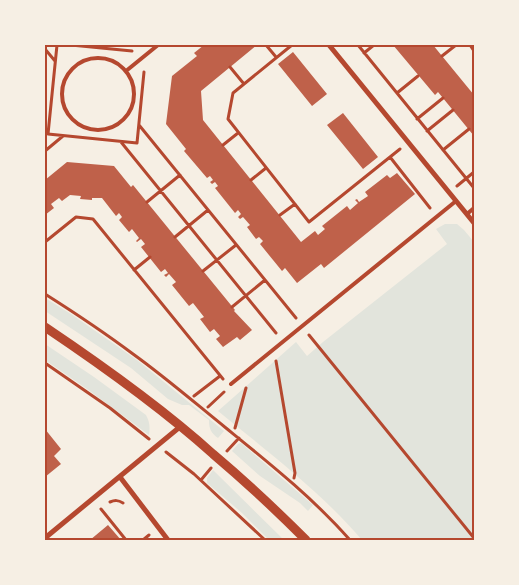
<svg xmlns="http://www.w3.org/2000/svg" width="519" height="585" viewBox="0 0 519 585" font-family="Inter,sans-serif">
	<style>
		.green { fill: #e2e4dc }
		.building { fill: #bf614a }
		.lines { fill: none; stroke-linecap: round; stroke-linejoin: round }
		.path { stroke: #b5482f; stroke-width: 3 }
		.service { stroke: #b5482f; stroke-width: 4 }
		.minor { stroke: #b5482f; stroke-width: 5 }
		.tertiary { stroke: #b5482f; stroke-width: 9 }
		.neatline { fill: none; stroke: #b5482f; stroke-width: 2 }
	</style>
	<rect width="100%" height="100%" fill="#f6efe4"/>
	<path class="green" d="M 445,224 L 457,224 L 464,230 L 474,242 L 474,540 L 362,540 C 320,491 268,452 218,411 L 296,342 L 307,356 L 323,342 L 447,244 L 436,229 Z
		M 45,298 L 71,314 L 137,360 L 224,431 L 218,438 C 211,433 209,429 209,420 L 189,405 L 182,405 L 168,399 L 131,368 L 45,311 Z
		M 45,344 L 94,377 L 146,415 C 150,422 150,428 149,435 L 87,389 L 45,360 Z
		M 241,443 L 313,505 L 308,511 L 300,503 L 260,476 L 232,451 L 238,444 Z
		M 213,470 L 284,540 L 269,540 L 242,513 L 207,483 L 207,478 Z"/>
	<path class="building" d="M 204,45 L 257,45 L 201,91 L 203,120 L 301,242 L 315,231 L 318,235 L 325,229 L 322,226 L 347,206 L 350,210 L 358,203 L 355,200 L 357,199 L 359,202 L 368,196 L 365,192 L 387,175 L 390,178 L 397,173 L 415,194 L 324,268 L 321,264 L 297,283 L 285,268 L 282,271 L 260,244 L 263,241 L 259,237 L 256,239 L 247,227 L 250,225 L 243,217 L 240,219 L 238,217 L 241,214 L 238,210 L 235,213 L 215,188 L 218,186 L 215,182 L 212,184 L 210,182 L 213,180 L 210,176 L 207,178 L 184,151 L 186,149 L 166,124 L 172,76 L 197,56 L 194,53 Z
		M 393,45 L 433,45 L 474,95 L 474,136 L 438,92 L 435,95 Z
		M 293,52 L 327,94 L 312,106 L 278,64 Z
		M 343,113 L 378,157 L 363,169 L 327,125 Z
		M 67,162 L 114,166 L 131,187 L 133,185 L 235,310 L 234,311 L 252,330 L 240,340 L 237,337 L 223,347 L 216,339 L 220,336 L 214,329 L 210,332 L 200,319 L 204,317 L 193,303 L 189,306 L 172,285 L 176,282 L 169,274 L 166,277 L 164,275 L 168,273 L 165,269 L 161,272 L 141,247 L 145,244 L 141,239 L 137,242 L 136,241 L 139,238 L 132,229 L 129,232 L 119,220 L 122,217 L 119,213 L 116,216 L 102,198 L 92,198 L 92,200 L 80,199 L 81,196 L 70,195 L 62,201 L 59,198 L 51,204 L 54,208 L 45,215 L 45,180 Z
		M 45,429 L 61,449 L 54,456 L 61,464 L 45,477 Z
		M 108,525 L 121,540 L 90,540 Z"/>
	<g class="lines">
		<path class="path" d="M 57,45 L 48,134 L 137,143 L 144,72
			M 71,45 L 132,51
			M 266,45 L 276,57
			M 292,45 L 233,93 L 228,119 L 309,222 L 400,149
			M 358,45 L 474,188
			M 470,45 L 474,51
			M 45,49 L 55,61
			M 364,53 L 374,45
			M 442,56 L 456,45
			M 230,67 L 244,84
			M 397,93 L 418,76
			M 417,119 L 443,98
			M 139,125 L 296,318
			M 427,131 L 453,110
			M 121,142 L 276,333
			M 223,145 L 238,133
			M 443,150 L 469,129
			M 45,151 L 63,136
			M 390,157 L 430,208
			M 251,180 L 266,168
			M 457,186 L 474,172
			M 147,202 L 180,175
			M 280,215 L 295,204
			M 175,237 L 208,210
			M 45,242 L 76,217 L 93,219 L 223,379
			M 134,270 L 150,257
			M 203,271 L 236,245
			M 45,294 C 75,313 105,333 133,354 C 165,377 195,403 226,428 C 269,463 313,498 350,540
			M 232,307 L 265,280
			M 309,335 L 474,538
			M 276,361 L 295,473 L 294,478
			M 45,363 L 110,408 L 149,439
			M 194,396 L 220,376
			M 208,407 L 224,392
			M 235,428 L 246,388
			M 227,451 L 239,438
			M 166,452 L 194,474 L 265,540
			M 201,480 L 211,468
			M 110,502 C 115,500 118,500 123,503
			M 101,509 L 126,540
			M 143,540 L 149,535"/>
		<path class="service" d="M62 94a36 36 0 1 1 72 0a36 36 0 1 1-72 0Z
			M 126,71 L 158,45
			M 467,214 L 474,208
			M 231,384 L 456,201"/>
		<path class="minor" d="M 329,45 L 474,223
			M 120,477 L 168,540
			M 45,538 L 181,426"/>
		<path class="tertiary" d="M 45,327 C 103,366 161,407 213,454 C 245,481 276,510 306,540"/>
	</g>
	<rect width="519" height="585" fill="none" stroke="#f6efe4" stroke-width="92"/>
	<rect x="46" y="46" width="427" height="493" class="neatline"/>
</svg>
